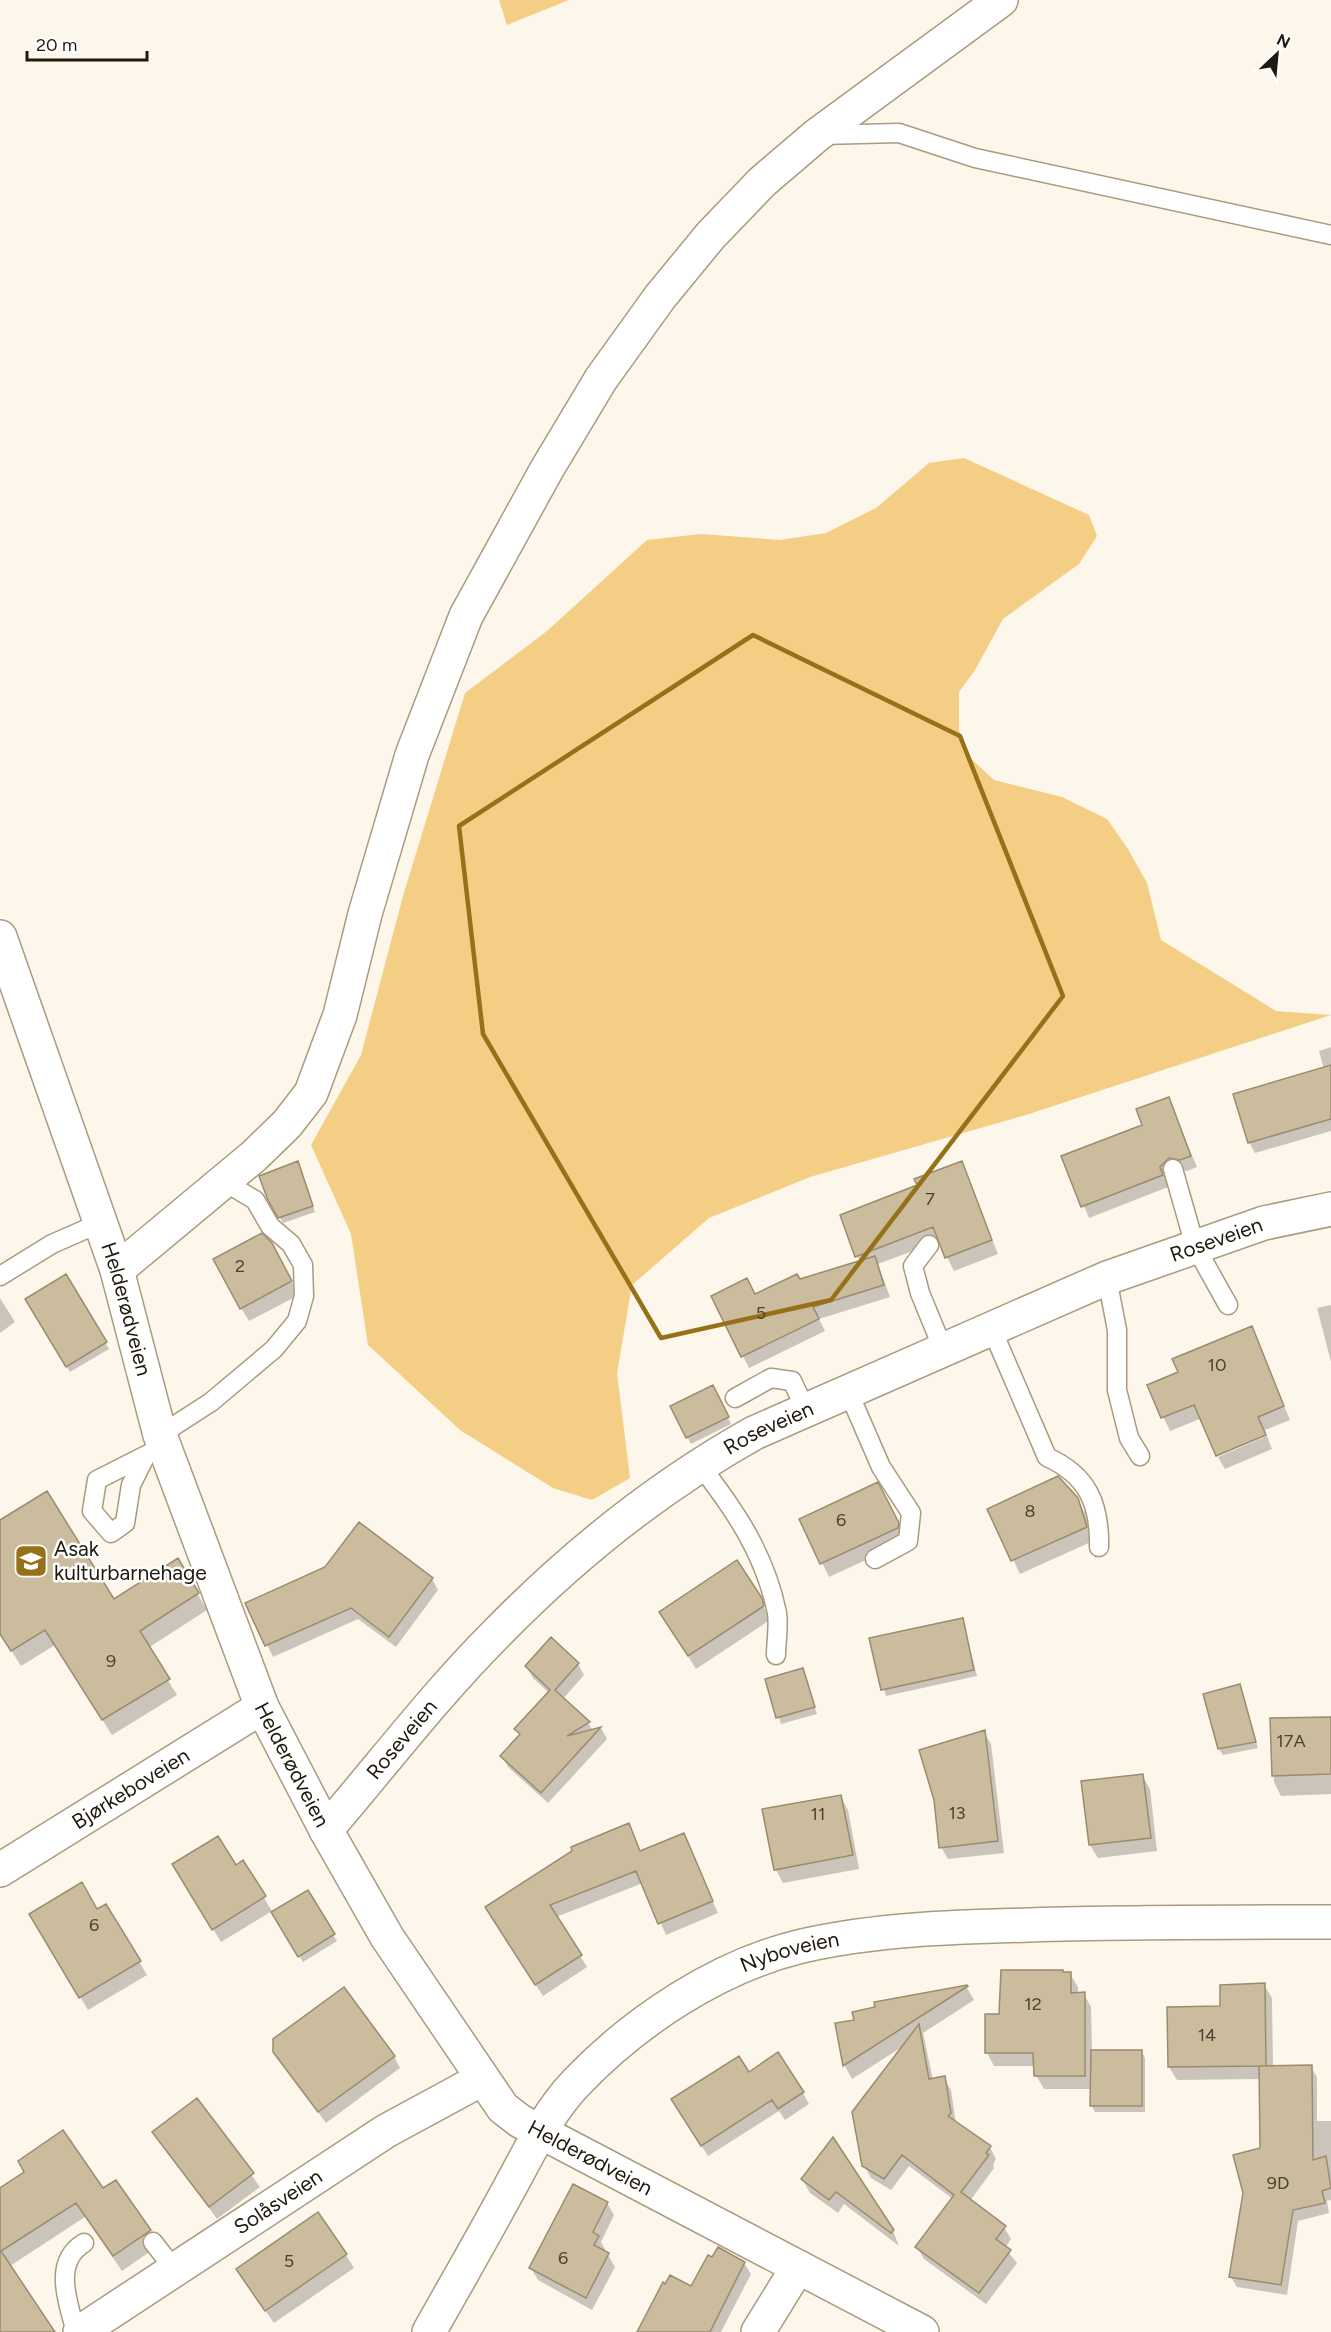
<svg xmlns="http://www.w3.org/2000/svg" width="1331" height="2332" viewBox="0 0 1331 2332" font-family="Figtree,sans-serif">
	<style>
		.green { fill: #f5ce85 }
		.shadow { fill: #0003 }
		.building { fill: #ccbc9e; stroke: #9b8b6f; stroke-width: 1.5 }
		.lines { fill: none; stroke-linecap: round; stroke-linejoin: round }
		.lane-casing { stroke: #ab9a7e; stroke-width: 21 }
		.street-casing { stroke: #ab9a7e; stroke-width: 36 }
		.lane { stroke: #fff; stroke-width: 18 }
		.street { stroke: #fff; stroke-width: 33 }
		.marked { fill: none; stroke: #97701a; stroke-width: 4.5; stroke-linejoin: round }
		.labels { text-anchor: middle; stroke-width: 5; stroke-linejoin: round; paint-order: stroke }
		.number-label { font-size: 18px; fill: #4b4232 }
		.street-label { font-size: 21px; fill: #201a0e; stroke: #fff }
		.poi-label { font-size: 21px; fill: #201a0e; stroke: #fff; text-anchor: start }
	</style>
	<rect width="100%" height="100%" fill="#fdf6ea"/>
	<path class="green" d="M 499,0 L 569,0 L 507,25 Z
		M 964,458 L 1089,515 L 1097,536 L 1079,564 L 1003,619 L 975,670 L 959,692 L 959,730 L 967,755 L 994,780 L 1062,797 L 1107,819 L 1128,849 L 1147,883 L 1161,940 L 1276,1011 L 1331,1015 L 1026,1115 L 810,1177 L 709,1218 L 632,1285 L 617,1373 L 630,1478 L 592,1500 L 553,1488 L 460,1430 L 368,1345 L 351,1234 L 311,1145 L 361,1055 L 403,896 L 465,693 L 547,631 L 647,540 L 701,534 L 780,540 L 826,533 L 876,508 L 929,463 Z"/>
	<path class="shadow" d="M 1331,1047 L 1331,1131 L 1255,1153 L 1249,1142 L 1324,1069 L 1319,1051 Z
		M 1168,1099 L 1197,1167 L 1187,1171 L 1176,1169 L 1166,1179 L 1168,1187 L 1089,1218 L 1063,1156 L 1143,1126 Z
		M 961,1163 L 998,1254 L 954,1271 L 939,1241 L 878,1264 L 890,1297 L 819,1319 L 825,1331 L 749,1368 L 713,1297 L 755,1296 L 861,1262 L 857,1256 L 919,1186 Z
		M 301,1169 L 315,1212 L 283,1223 L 268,1197 Z
		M 279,1258 L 299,1295 L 249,1321 L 241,1308 Z
		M 66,1276 L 109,1349 L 70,1372 L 27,1299 Z
		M 0,1298 L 15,1322 L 0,1333 Z
		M 1331,1305 L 1331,1362 L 1317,1308 Z
		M 1251,1327 L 1290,1420 L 1265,1430 L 1266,1434 L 1217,1454 L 1202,1418 L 1170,1431 L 1149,1386 L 1180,1373 Z
		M 716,1393 L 731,1424 L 691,1444 L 672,1406 Z
		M 1267,1436 L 1272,1449 L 1225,1469 L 1218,1457 Z
		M 885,1498 L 905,1542 L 829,1577 L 801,1520 Z
		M 1077,1499 L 1085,1513 L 1093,1541 L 1020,1574 L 989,1510 Z
		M 0,1522 L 113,1601 L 177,1560 L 207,1610 L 148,1648 L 177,1695 L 112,1735 L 55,1645 L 21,1666 L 0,1632 Z
		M 432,1579 L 438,1590 L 396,1647 L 358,1619 L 273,1657 L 247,1604 Z
		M 760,1599 L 770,1620 L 696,1669 L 661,1613 Z
		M 962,1619 L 977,1676 L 886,1696 L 871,1639 Z
		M 578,1664 L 584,1675 L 563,1699 L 588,1723 L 593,1731 L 601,1728 L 607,1739 L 548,1803 L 508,1767 L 502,1756 L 520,1736 L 516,1729 L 549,1693 L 533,1678 L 526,1666 Z
		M 803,1670 L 817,1714 L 781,1724 L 767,1680 Z
		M 1239,1686 L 1258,1748 L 1223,1755 L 1219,1749 Z
		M 1331,1718 L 1331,1794 L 1281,1796 L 1274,1782 L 1272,1720 Z
		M 984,1732 L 991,1744 L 1004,1853 L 948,1859 L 941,1847 Z
		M 1142,1775 L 1150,1789 L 1157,1851 L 1098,1858 L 1090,1845 L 1083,1783 Z
		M 840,1796 L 848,1810 L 859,1869 L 783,1883 L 776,1870 Z
		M 629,1825 L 641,1852 L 683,1835 L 718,1913 L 666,1935 L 643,1883 L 556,1917 L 587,1967 L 543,1996 L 493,1919 Z
		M 243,1862 L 273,1913 L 307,1892 L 337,1941 L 303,1962 L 272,1911 L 221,1942 L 174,1865 L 235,1867 Z
		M 106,1906 L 147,1975 L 88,2010 L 31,1914 L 97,1911 Z
		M 1064,1974 L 1070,1974 L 1078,1987 L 1078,1994 L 1084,1994 L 1091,2007 L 1092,2051 L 1142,2052 L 1145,2058 L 1145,2112 L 1095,2112 L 1092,2106 L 1092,2089 L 1044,2089 L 1036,2075 L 1035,2066 L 994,2066 L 987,2053 L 1001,2016 Z
		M 1264,1985 L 1272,1998 L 1273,2068 L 1311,2067 L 1317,2077 L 1317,2121 L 1331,2121 L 1331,2200 L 1327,2201 L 1329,2213 L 1298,2221 L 1287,2295 L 1237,2287 L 1231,2277 L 1262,2150 L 1261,2079 L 1177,2080 L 1169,2067 L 1222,2008 Z
		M 967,1988 L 974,2000 L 923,2033 L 933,2080 L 944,2078 L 951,2090 L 956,2124 L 990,2147 L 996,2159 L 993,2165 L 994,2168 L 970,2201 L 1004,2227 L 1011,2239 L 1005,2248 L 1017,2263 L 986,2304 L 924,2259 L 917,2247 L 953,2199 L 909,2166 L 891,2190 L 871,2178 L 864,2165 L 905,2045 L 852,2079 L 845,2066 L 837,2025 L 856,2021 L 877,2009 L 876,2004 Z
		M 394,2056 L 400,2068 L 326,2123 L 282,2063 Z
		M 749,2074 L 803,2093 L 809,2104 L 785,2120 L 779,2111 L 708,2156 L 679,2111 Z
		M 197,2100 L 260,2187 L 217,2219 L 154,2132 Z
		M 833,2139 L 893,2231 L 899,2246 L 844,2204 L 838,2213 L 810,2193 L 802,2179 Z
		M 0,2189 L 103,2190 L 149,2231 L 158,2246 L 122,2271 L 85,2217 L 10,2266 L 53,2332 L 0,2332 Z
		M 607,2203 L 614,2215 L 601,2242 L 605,2249 L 604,2252 L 608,2255 L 615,2267 L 592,2310 L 538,2280 L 531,2268 Z
		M 346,2255 L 354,2268 L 274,2323 L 246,2283 Z
		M 744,2263 L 751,2274 L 721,2332 L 639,2332 L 692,2288 Z"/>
	<path class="building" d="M 1331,1065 L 1331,1119 L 1248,1143 L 1233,1094 Z
		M 1169,1097 L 1191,1156 L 1180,1160 L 1169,1158 L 1160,1167 L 1163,1175 L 1081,1207 L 1061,1156 L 1142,1125 L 1136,1109 Z
		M 298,1161 L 313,1206 L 278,1218 L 267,1198 L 259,1176 Z
		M 962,1161 L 992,1240 L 945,1258 L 933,1227 L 855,1257 L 840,1215 L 917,1185 L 914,1179 Z
		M 262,1233 L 272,1243 L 292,1281 L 240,1309 L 213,1259 Z
		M 875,1256 L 884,1285 L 813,1307 L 819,1319 L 741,1357 L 711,1296 L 747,1278 L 755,1294 L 797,1274 L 800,1279 Z
		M 66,1274 L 107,1342 L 66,1367 L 25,1299 Z
		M 1252,1326 L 1284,1406 L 1258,1417 L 1266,1435 L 1216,1456 L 1194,1405 L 1161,1418 L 1147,1385 L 1178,1372 L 1172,1359 Z
		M 713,1385 L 729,1417 L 686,1438 L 670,1406 Z
		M 1058,1476 L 1078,1498 L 1087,1527 L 1011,1561 L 987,1509 Z
		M 878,1482 L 899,1523 L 898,1528 L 820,1564 L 799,1519 Z
		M 47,1491 L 114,1599 L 178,1558 L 199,1593 L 140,1631 L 170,1679 L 102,1720 L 45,1630 L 11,1651 L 0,1634 L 0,1520 Z
		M 359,1522 L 433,1578 L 389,1637 L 351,1608 L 265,1646 L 245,1603 L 325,1567 Z
		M 737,1560 L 762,1598 L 764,1606 L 688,1656 L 659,1612 Z
		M 963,1618 L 974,1670 L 881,1690 L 869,1638 Z
		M 551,1637 L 579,1663 L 555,1690 L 590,1722 L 567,1736 L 601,1727 L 541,1793 L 500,1756 L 520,1734 L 514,1729 L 550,1690 L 525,1666 Z
		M 803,1668 L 815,1707 L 776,1718 L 765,1679 Z
		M 1240,1684 L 1256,1742 L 1218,1749 L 1203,1694 Z
		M 1331,1717 L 1331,1774 L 1272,1776 L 1270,1718 Z
		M 985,1730 L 998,1841 L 939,1848 L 934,1800 L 919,1750 Z
		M 1143,1774 L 1151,1838 L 1089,1845 L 1081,1781 Z
		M 841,1795 L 853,1855 L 774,1870 L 762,1809 Z
		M 629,1823 L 640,1851 L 684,1833 L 713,1901 L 658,1924 L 636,1871 L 550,1905 L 582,1955 L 535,1985 L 485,1907 L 572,1851 L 571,1847 Z
		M 218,1836 L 236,1865 L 243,1860 L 266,1896 L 212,1930 L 172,1864 Z
		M 82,1882 L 97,1909 L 106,1904 L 141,1961 L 79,1998 L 29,1914 Z
		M 308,1890 L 335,1934 L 298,1957 L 271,1912 Z
		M 1001,1970 L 1063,1970 L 1063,1972 L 1071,1972 L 1071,1993 L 1085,1992 L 1085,2076 L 1034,2076 L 1033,2053 L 985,2053 L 985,2014 L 999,2014 Z
		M 1265,1983 L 1266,2066 L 1168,2067 L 1167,2007 L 1220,2006 L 1220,1985 Z
		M 967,1985 L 968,1986 L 843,2066 L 835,2023 L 854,2020 L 852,2012 L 875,2007 L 874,2002 Z
		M 344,1987 L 395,2056 L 318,2112 L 273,2052 L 273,2039 Z
		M 919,2024 L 929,2079 L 945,2076 L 951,2113 L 948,2116 L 991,2146 L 986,2153 L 989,2155 L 961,2192 L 1006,2226 L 996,2239 L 1011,2250 L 979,2293 L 915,2247 L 954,2195 L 902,2155 L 884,2179 L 862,2166 L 852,2112 Z
		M 1091,2050 L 1142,2050 L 1142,2106 L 1090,2106 Z
		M 778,2052 L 804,2092 L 778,2109 L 772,2100 L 701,2146 L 671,2099 L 739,2056 L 749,2072 Z
		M 1312,2065 L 1313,2160 L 1326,2156 L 1331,2188 L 1322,2191 L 1325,2203 L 1293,2210 L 1281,2285 L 1229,2277 L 1243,2193 L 1233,2155 L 1260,2148 L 1259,2066 Z
		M 197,2098 L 254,2173 L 209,2207 L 152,2132 Z
		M 63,2130 L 103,2188 L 116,2180 L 151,2230 L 113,2256 L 76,2203 L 1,2251 L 55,2332 L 0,2332 L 0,2188 L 24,2172 L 18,2161 Z
		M 833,2137 L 894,2230 L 891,2233 L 836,2192 L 829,2200 L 801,2179 Z
		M 573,2184 L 608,2202 L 593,2232 L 599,2236 L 594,2245 L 609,2253 L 586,2298 L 529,2268 Z
		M 318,2212 L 347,2254 L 265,2311 L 236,2269 Z
		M 718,2247 L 745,2262 L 710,2332 L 637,2332 L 663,2282 L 665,2284 L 670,2275 L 691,2286 L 708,2255 L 712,2257 Z"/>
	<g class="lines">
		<g class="lane-casing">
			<path id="lane" d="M 821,135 L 899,133 L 975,158 L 1331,235
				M 1173,1169 L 1195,1246 L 1228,1305
				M 929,1245 L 913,1266 L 920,1293 L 943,1349
				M 0,1276 L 52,1244 L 100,1223
				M 1107,1278 L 1117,1330 L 1117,1390 L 1129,1438 L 1140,1456
				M 991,1327 L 1047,1457 C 1087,1475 1100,1503 1099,1547
				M 848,1391 L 881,1467 L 911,1513 L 908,1541 L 875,1559
				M 735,1398 L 771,1378 L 792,1381 L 806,1410
				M 160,1435 L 211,1402 L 274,1349 L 297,1321 L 304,1296 L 303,1265 L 291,1244 L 270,1226 L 255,1200 L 223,1181
				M 145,1457 L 131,1485 L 125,1523 L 111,1533 L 92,1511 L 97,1480 L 164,1446
				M 699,1464 C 735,1510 765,1554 777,1613 C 779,1626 776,1642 776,1655
				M 153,2242 L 174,2269
				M 76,2332 C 68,2303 52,2262 84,2243"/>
		</g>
		<g class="street-casing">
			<g id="street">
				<path id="s1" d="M 0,937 L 117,1270 L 160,1435 L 262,1707 L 326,1830 L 387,1937 L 503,2108 L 520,2121 L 922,2332"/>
				<path d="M 117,1270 L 254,1156 L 287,1124 L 311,1093 L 340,1015 L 365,914 L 412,755 L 466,616 L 547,469 L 601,379 L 660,297 L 711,235 L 762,182 L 817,135 L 1001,0"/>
				<path id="s2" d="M 326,1830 C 382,1765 435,1695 496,1634 C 573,1555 658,1487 754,1433 L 1107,1278 L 1264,1223 L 1331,1209"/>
				<path id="s3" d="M 0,1870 L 262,1707"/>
				<path id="s4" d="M 80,2332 L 386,2131 L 482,2079"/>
				<path id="s5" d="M 429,2332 C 456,2284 483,2237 509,2189 C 529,2153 547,2113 576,2083 C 635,2021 718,1966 802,1946 C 877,1929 954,1927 1030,1925 C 1131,1922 1231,1922 1331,1922"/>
				<path d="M 758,2332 L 798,2267"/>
			</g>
		</g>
		<use href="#lane" class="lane"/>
		<use href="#street" class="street"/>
	</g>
	<path class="marked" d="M 753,635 L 960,736 L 1063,996 L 831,1300 L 661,1338 L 483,1034 L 459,826 Z"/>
	<defs>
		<g id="school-square" transform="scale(1.725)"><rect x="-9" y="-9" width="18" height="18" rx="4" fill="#97701a" stroke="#fff"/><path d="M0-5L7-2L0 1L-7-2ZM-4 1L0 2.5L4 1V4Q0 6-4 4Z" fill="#fff"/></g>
	</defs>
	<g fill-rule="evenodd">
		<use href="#school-square" x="31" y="1561"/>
	</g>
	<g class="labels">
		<g class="number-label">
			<text x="930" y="1205">7</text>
			<text x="240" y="1272">2</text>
			<text x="761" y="1319">5</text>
			<text x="1217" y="1371">10</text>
			<text x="1030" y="1517">8</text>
			<text x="841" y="1526">6</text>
			<text x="111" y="1667">9</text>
			<text x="1291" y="1747">17A</text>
			<text x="957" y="1819">13</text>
			<text x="818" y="1820">11</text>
			<text x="94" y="1931">6</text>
			<text x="1033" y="2010">12</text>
			<text x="1207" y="2041">14</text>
			<text x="1278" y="2189">9D</text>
			<text x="563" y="2264">6</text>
			<text x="289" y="2267">5</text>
		</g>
		<g class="street-label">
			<text dy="7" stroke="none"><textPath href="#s2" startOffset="1089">Roseveien</textPath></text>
			<text dy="7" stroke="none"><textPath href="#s1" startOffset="393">Helderødveien</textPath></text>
			<text dy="7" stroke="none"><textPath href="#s2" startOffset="603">Roseveien</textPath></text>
			<text dy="7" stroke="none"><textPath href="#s2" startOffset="118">Roseveien</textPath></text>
			<text dy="7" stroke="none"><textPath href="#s1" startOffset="879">Helderødveien</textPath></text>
			<text dy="7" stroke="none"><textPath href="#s3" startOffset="154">Bjørkeboveien</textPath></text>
			<text dy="7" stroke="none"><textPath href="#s5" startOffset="544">Nyboveien</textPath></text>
			<text dy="7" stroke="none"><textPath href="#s1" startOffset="1383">Helderødveien</textPath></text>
			<text dy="7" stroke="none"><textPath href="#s4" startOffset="237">Solåsveien</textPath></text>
		</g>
		<g class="poi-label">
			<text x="54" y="1556">Asak<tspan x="54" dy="24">kulturbarnehage</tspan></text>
		</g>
	</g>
	<g transform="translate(1277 54) rotate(26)" stroke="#ffffff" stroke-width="4.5" paint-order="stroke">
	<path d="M0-4.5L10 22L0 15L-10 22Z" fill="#201a0e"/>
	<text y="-9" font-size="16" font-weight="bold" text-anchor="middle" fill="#201a0e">N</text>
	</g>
	<path d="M27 51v9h120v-9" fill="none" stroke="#201a0e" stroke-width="3"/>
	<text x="36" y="51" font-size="18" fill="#201a0e" stroke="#ffffff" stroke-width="4.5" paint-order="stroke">20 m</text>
</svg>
